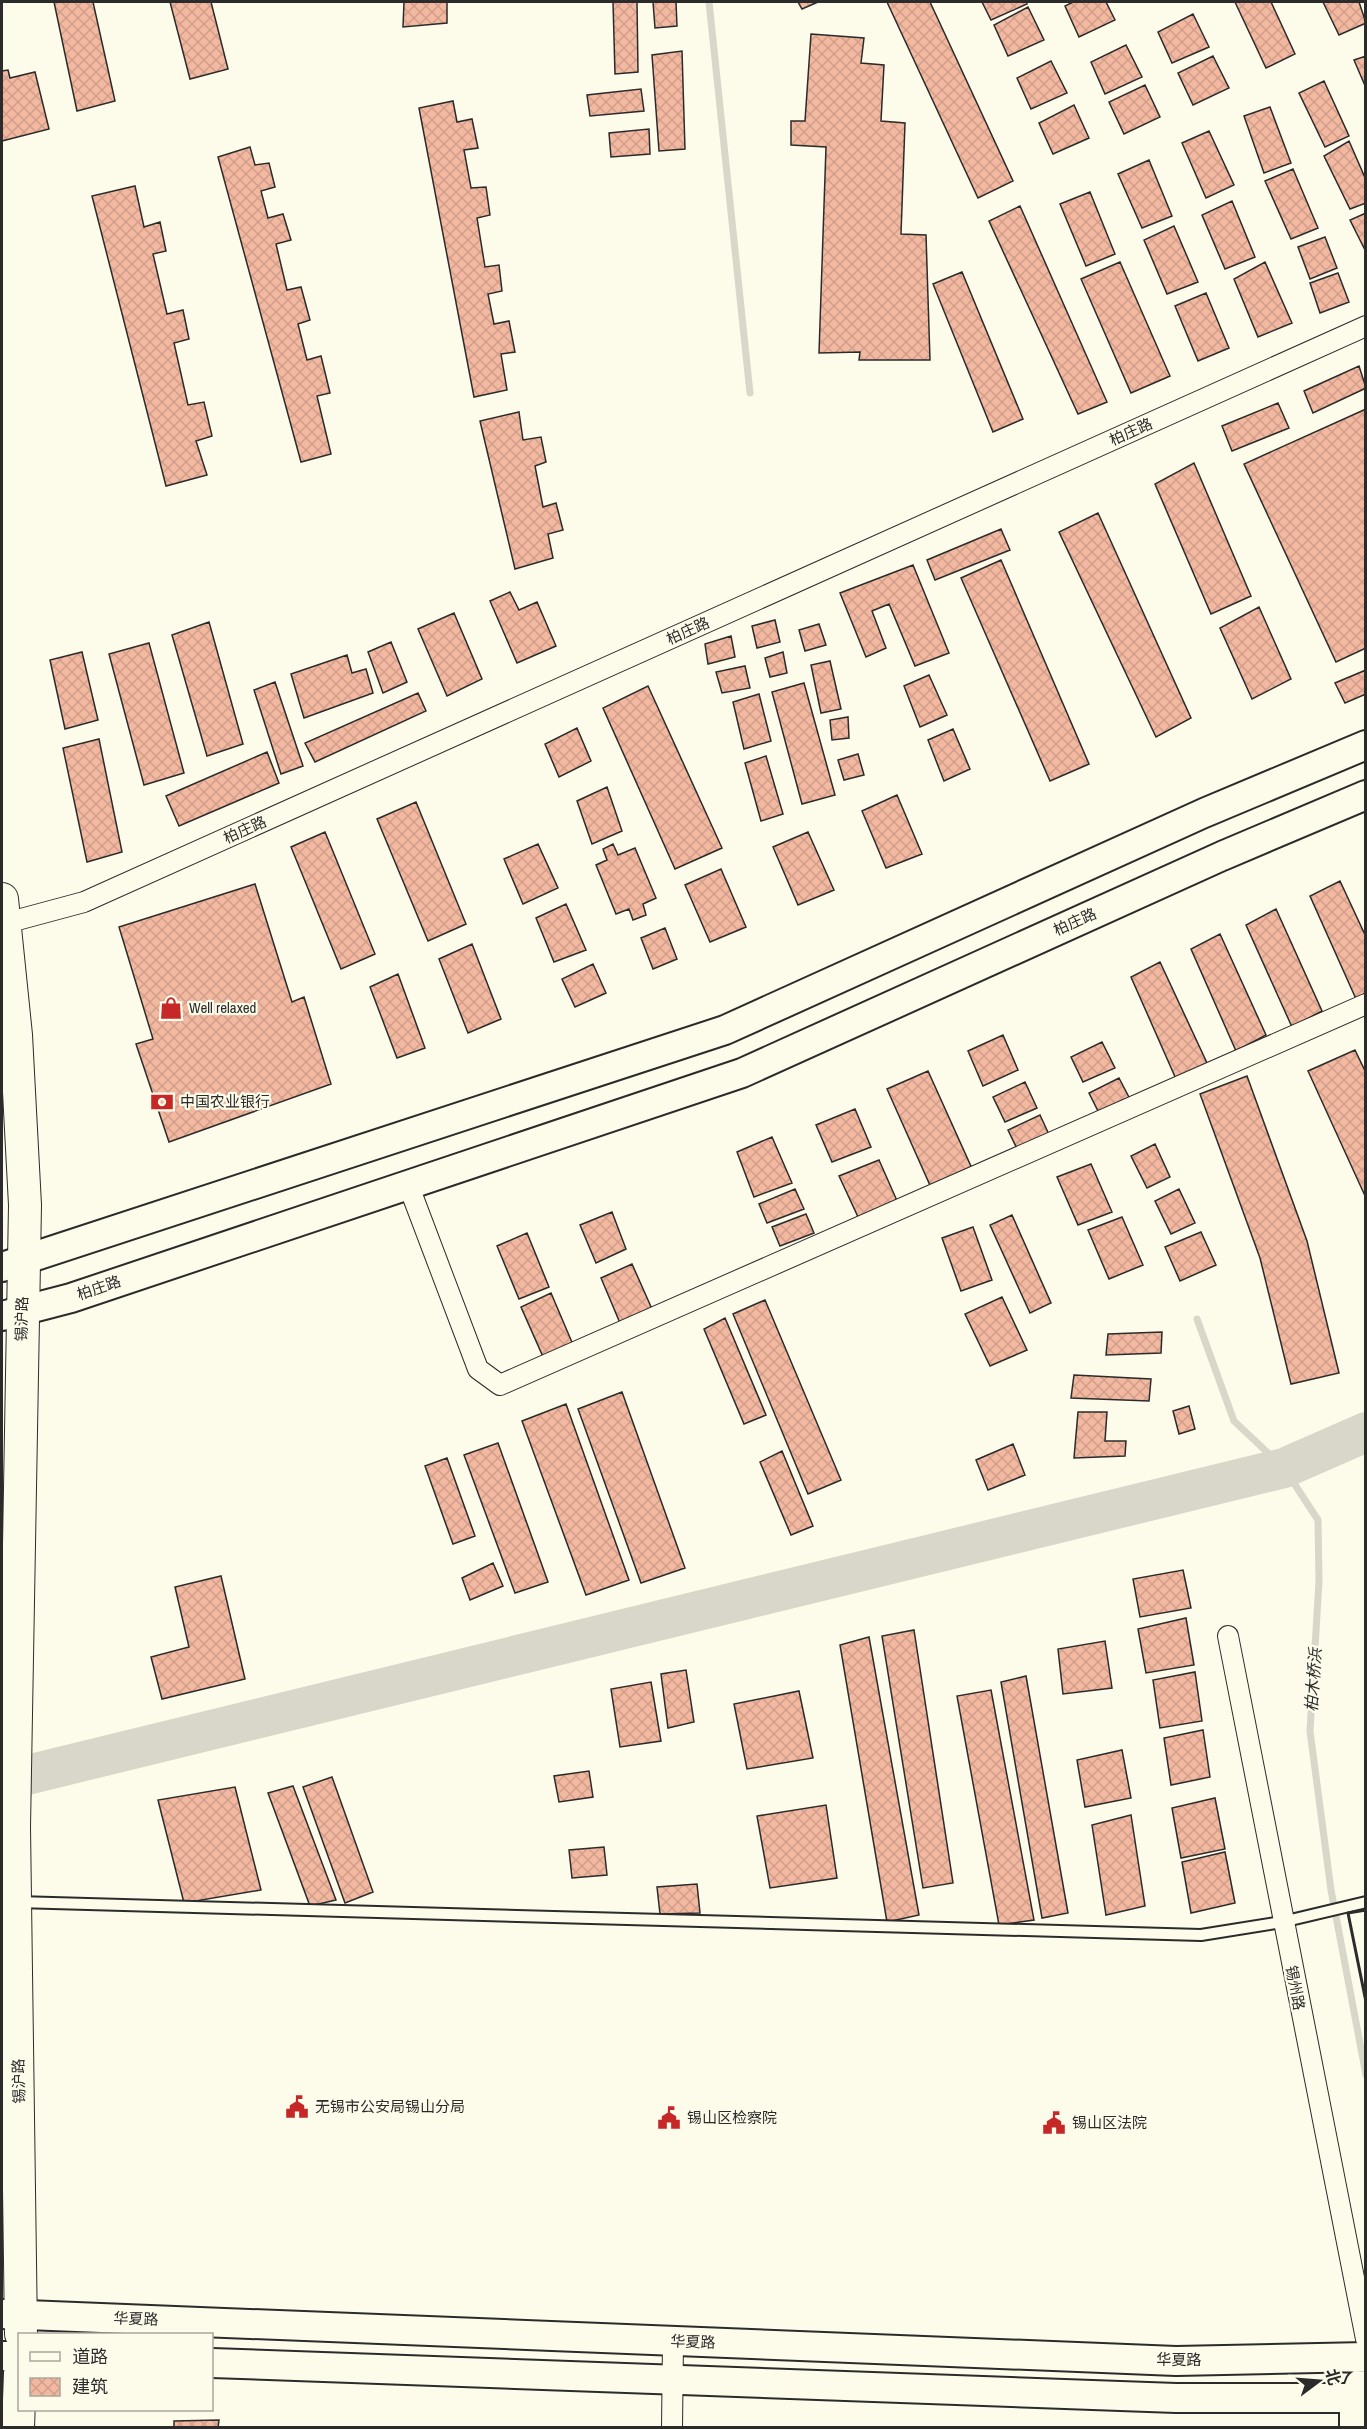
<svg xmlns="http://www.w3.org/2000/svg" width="1367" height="2429" viewBox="0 0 1367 2429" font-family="'Archivo Narrow','Noto Sans SC',sans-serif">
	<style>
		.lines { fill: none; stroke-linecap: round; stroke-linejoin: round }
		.stream { stroke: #d8d7c9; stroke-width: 7 }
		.river { stroke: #d8d7c9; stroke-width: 40 }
		.building { fill: url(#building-cross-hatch); stroke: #2b2b2b; stroke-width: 1.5 }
		.lane-casing { stroke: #2b2b2b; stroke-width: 14 }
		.street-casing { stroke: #2b2b2b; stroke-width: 22 }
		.secondary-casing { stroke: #2b2b2b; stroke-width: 32 }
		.primary-casing { stroke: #2b2b2b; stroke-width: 34 }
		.lane { stroke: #fdfbea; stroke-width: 10 }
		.street { stroke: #fdfbea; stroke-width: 20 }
		.secondary { stroke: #fdfbea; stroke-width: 28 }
		.primary { stroke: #fdfbea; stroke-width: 32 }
		.wall { stroke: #2b2b2b; stroke-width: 3 }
		.labels { text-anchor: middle; stroke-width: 4.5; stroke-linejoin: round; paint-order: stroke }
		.street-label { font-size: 15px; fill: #2b2b2b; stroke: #fdfbea }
		.poi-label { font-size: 15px; fill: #2b2b2b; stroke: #fdfbea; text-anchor: start }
		.water-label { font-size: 16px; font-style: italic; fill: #2b2b2b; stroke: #fdfbea }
	</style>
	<defs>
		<pattern id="building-cross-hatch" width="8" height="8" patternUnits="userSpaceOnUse" patternTransform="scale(1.5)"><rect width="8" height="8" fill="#f2b8a0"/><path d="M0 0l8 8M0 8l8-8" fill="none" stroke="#d09e8a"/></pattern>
	</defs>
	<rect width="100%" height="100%" fill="#fdfbea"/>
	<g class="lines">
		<path class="stream" d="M 709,2 L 750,393
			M 1197,1319 L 1234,1421 L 1284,1468 L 1318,1520 L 1319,1581 L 1310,1731 L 1331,1890 L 1366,2075"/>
		<path class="river" d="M 2,1781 L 1284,1468 L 1366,1432"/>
	</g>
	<path class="building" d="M 54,2 L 93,2 L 115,101 L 77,111 Z
		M 170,2 L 211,2 L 228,69 L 190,79 Z
		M 404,2 L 447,2 L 447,23 L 403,27 Z
		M 613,2 L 637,2 L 638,72 L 615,74 Z
		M 653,2 L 676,2 L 677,26 L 655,28 Z
		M 798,2 L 818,2 L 802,9 Z
		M 887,2 L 930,2 L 1013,181 L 978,198 Z
		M 982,2 L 1026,2 L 1027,4 L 991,20 Z
		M 1073,2 L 1106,2 L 1115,20 L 1079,37 L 1065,6 Z
		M 1235,2 L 1271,2 L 1295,54 L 1266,68 Z
		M 1323,2 L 1359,2 L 1366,23 L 1339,35 Z
		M 1028,7 L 1044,40 L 1008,56 L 994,25 Z
		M 1193,14 L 1209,47 L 1172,63 L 1158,32 Z
		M 811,34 L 864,38 L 861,63 L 884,65 L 881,121 L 905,123 L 901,234 L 926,235 L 930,360 L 859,360 L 860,352 L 819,353 L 826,147 L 791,145 L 791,121 L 805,121 Z
		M 1126,45 L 1142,77 L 1105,94 L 1091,62 Z
		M 682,51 L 685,149 L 659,151 L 652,55 Z
		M 1213,56 L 1229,88 L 1193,105 L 1178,73 Z
		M 1366,56 L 1366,88 L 1354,60 Z
		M 1051,61 L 1067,93 L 1031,109 L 1017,78 Z
		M 8,70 L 10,78 L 35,72 L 49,129 L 2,141 L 2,71 Z
		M 1324,81 L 1349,136 L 1325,147 L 1299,93 Z
		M 1145,85 L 1160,117 L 1124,134 L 1109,102 Z
		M 641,89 L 644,111 L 590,116 L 587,95 Z
		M 453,101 L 457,122 L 472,119 L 478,148 L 464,150 L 471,188 L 486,187 L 490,215 L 477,218 L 485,267 L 499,265 L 502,291 L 488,294 L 494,324 L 509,321 L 515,352 L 501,354 L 507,390 L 474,397 L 419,108 Z
		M 1074,105 L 1089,138 L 1053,154 L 1039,123 Z
		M 1270,107 L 1291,163 L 1264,173 L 1244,116 Z
		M 649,129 L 650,154 L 611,157 L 609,133 Z
		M 1209,131 L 1234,185 L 1206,198 L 1182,143 Z
		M 1349,141 L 1366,180 L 1366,203 L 1350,209 L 1324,156 Z
		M 250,147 L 255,165 L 269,163 L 275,187 L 261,191 L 268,218 L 283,214 L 291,240 L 276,244 L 287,290 L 301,287 L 310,320 L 298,324 L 307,360 L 321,356 L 330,393 L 317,396 L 331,454 L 301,462 L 218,157 Z
		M 1149,160 L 1172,216 L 1142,228 L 1118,174 Z
		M 1293,169 L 1318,228 L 1291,239 L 1265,181 Z
		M 135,186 L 144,227 L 160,222 L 166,251 L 153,254 L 167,314 L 183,310 L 189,339 L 174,343 L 188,405 L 204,402 L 212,436 L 196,441 L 207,475 L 166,486 L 92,196 Z
		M 1090,192 L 1115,254 L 1086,266 L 1060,204 Z
		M 1232,201 L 1255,257 L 1225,269 L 1202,215 Z
		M 1020,206 L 1107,402 L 1078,414 L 989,221 Z
		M 1366,213 L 1366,252 L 1350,220 Z
		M 1174,226 L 1198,282 L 1167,294 L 1144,240 Z
		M 1325,237 L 1337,268 L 1310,279 L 1298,247 Z
		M 1120,262 L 1170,376 L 1131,393 L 1081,279 Z
		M 1265,262 L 1292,323 L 1258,337 L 1234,279 Z
		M 962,272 L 1023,419 L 993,432 L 933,284 Z
		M 1338,273 L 1349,302 L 1320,313 L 1310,283 Z
		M 1206,293 L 1229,348 L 1198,361 L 1175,306 Z
		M 1359,366 L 1366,388 L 1313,413 L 1304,391 Z
		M 1278,403 L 1289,428 L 1232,451 L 1222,426 Z
		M 1366,409 L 1366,648 L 1336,662 L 1244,464 Z
		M 519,412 L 523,440 L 541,437 L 546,462 L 535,466 L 543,507 L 556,503 L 563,530 L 548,534 L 553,558 L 515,569 L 480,421 Z
		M 1194,463 L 1251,596 L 1211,614 L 1155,484 Z
		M 1098,513 L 1191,718 L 1156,737 L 1059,532 Z
		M 1001,529 L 1010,550 L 935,580 L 927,560 Z
		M 1001,560 L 1089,764 L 1050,781 L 961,578 Z
		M 913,565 L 949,653 L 915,666 L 889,604 L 872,611 L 886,648 L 866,657 L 840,593 Z
		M 510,592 L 519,610 L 537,602 L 556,646 L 517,663 L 490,601 Z
		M 1259,607 L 1291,679 L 1252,699 L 1220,628 Z
		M 454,613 L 482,679 L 447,696 L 418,629 Z
		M 775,620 L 780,642 L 757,648 L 752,626 Z
		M 209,622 L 243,744 L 207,756 L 172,635 Z
		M 819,624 L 826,645 L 805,651 L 799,630 Z
		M 731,636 L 735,657 L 708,664 L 705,644 Z
		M 391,642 L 407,682 L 383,693 L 368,652 Z
		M 149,643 L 184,773 L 144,785 L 109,654 Z
		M 82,652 L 98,720 L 65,729 L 50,660 Z
		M 783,652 L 787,673 L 770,677 L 765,658 Z
		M 347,655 L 352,673 L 366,669 L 373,693 L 304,718 L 291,674 Z
		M 830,661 L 841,709 L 821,713 L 811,665 Z
		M 745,666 L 750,688 L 722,693 L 716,672 Z
		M 1366,670 L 1366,694 L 1345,703 L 1335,683 Z
		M 929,675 L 947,715 L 920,727 L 904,686 Z
		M 275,682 L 303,766 L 281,774 L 254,690 Z
		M 804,683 L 835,795 L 802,804 L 772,692 Z
		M 648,686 L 722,848 L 675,869 L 603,708 Z
		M 418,693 L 426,711 L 315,762 L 305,743 Z
		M 759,694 L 771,741 L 744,749 L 733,702 Z
		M 848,717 L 849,738 L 832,740 L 830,720 Z
		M 577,728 L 591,761 L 559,777 L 545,744 Z
		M 953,729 L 970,769 L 944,781 L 928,740 Z
		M 99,739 L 122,852 L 87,862 L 63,748 Z
		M 267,752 L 279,783 L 179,826 L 166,796 Z
		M 858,754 L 864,775 L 844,780 L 838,760 Z
		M 766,756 L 783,814 L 761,821 L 745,763 Z
		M 607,787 L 622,831 L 592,844 L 577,801 Z
		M 897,795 L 922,854 L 886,868 L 862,811 Z
		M 416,802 L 466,924 L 428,941 L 377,819 Z
		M 325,832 L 375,954 L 341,969 L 291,847 Z
		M 808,832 L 834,890 L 798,905 L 773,847 Z
		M 538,844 L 558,888 L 523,904 L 504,859 Z
		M 613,844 L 618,855 L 635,848 L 656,898 L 643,904 L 646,915 L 633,920 L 629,909 L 616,914 L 596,865 L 607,860 L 603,849 Z
		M 721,869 L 746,927 L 710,942 L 685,885 Z
		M 1340,881 L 1366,937 L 1366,993 L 1356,999 L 1310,896 Z
		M 255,884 L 292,1002 L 304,997 L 331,1084 L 169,1142 L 136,1044 L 153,1039 L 119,927 Z
		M 566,904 L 586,950 L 554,962 L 536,918 Z
		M 1276,909 L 1322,1011 L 1292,1027 L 1246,925 Z
		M 665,928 L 677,959 L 653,969 L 641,938 Z
		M 1220,934 L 1266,1035 L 1236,1051 L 1191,949 Z
		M 472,944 L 501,1019 L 468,1033 L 439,959 Z
		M 1160,962 L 1207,1063 L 1176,1079 L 1131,977 Z
		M 593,964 L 606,993 L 575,1007 L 562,979 Z
		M 398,974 L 425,1048 L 397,1058 L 370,987 Z
		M 1003,1035 L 1018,1070 L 983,1086 L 968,1051 Z
		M 1102,1042 L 1115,1068 L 1083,1082 L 1071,1057 Z
		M 1355,1050 L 1366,1073 L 1366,1198 L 1308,1071 Z
		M 928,1071 L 974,1173 L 933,1192 L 887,1089 Z
		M 1247,1076 L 1307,1241 L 1339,1373 L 1291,1384 L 1260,1258 L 1200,1094 Z
		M 1119,1078 L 1133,1105 L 1102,1119 L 1089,1093 Z
		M 1025,1082 L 1037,1108 L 1005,1122 L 993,1097 Z
		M 855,1109 L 871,1147 L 832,1162 L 816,1125 Z
		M 1040,1115 L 1052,1141 L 1020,1155 L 1008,1130 Z
		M 772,1137 L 792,1183 L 754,1197 L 737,1152 Z
		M 1155,1144 L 1170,1177 L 1147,1188 L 1131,1156 Z
		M 879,1160 L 898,1203 L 859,1219 L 839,1176 Z
		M 1091,1164 L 1112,1212 L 1078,1225 L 1057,1177 Z
		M 795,1189 L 804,1209 L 767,1223 L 759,1204 Z
		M 1179,1189 L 1195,1223 L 1171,1234 L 1155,1201 Z
		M 612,1212 L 626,1249 L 596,1263 L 580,1225 Z
		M 806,1214 L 814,1233 L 780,1246 L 772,1227 Z
		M 1012,1215 L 1051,1303 L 1030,1313 L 990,1225 Z
		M 1122,1217 L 1143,1265 L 1109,1279 L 1088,1230 Z
		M 973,1227 L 992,1280 L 961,1291 L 942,1238 Z
		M 1201,1232 L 1216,1265 L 1180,1281 L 1165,1247 Z
		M 527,1233 L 549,1287 L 519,1299 L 497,1246 Z
		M 632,1264 L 652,1309 L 620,1323 L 601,1278 Z
		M 551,1293 L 574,1347 L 544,1359 L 521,1307 Z
		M 1002,1297 L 1027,1350 L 990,1366 L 965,1314 Z
		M 765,1300 L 841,1480 L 808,1494 L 733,1314 Z
		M 725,1318 L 766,1415 L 744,1424 L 704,1329 Z
		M 1162,1332 L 1161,1353 L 1106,1355 L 1108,1334 Z
		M 1074,1375 L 1151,1379 L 1149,1401 L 1071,1398 Z
		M 622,1392 L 685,1568 L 641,1583 L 578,1409 Z
		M 566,1404 L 629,1580 L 586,1595 L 522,1421 Z
		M 1189,1406 L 1195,1429 L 1179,1434 L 1173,1411 Z
		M 1078,1412 L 1107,1412 L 1105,1441 L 1126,1441 L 1125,1456 L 1074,1458 Z
		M 498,1443 L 548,1582 L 515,1593 L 464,1455 Z
		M 1013,1444 L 1025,1475 L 988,1490 L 976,1460 Z
		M 782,1451 L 813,1526 L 791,1535 L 760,1462 Z
		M 447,1458 L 475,1536 L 453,1544 L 425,1466 Z
		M 493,1563 L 503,1586 L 470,1600 L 462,1578 Z
		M 1183,1570 L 1191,1608 L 1140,1617 L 1133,1579 Z
		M 221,1576 L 245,1679 L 162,1699 L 151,1657 L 189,1647 L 175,1587 Z
		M 1186,1618 L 1194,1665 L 1146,1673 L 1138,1629 Z
		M 914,1630 L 953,1883 L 923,1888 L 882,1636 Z
		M 869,1637 L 919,1915 L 887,1922 L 840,1645 Z
		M 1105,1641 L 1112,1688 L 1063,1694 L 1058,1649 Z
		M 686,1670 L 694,1722 L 668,1728 L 661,1674 Z
		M 1195,1672 L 1202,1721 L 1160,1728 L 1153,1680 Z
		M 1026,1676 L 1068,1913 L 1042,1918 L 1001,1682 Z
		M 651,1682 L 661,1741 L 620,1747 L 611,1689 Z
		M 991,1690 L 1034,1920 L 999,1925 L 957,1696 Z
		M 799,1691 L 813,1758 L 747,1769 L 734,1704 Z
		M 1203,1730 L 1210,1777 L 1171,1785 L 1164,1738 Z
		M 1122,1750 L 1131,1798 L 1085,1807 L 1077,1760 Z
		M 589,1771 L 593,1797 L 559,1802 L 554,1776 Z
		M 332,1777 L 373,1892 L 345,1903 L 303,1787 Z
		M 293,1786 L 336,1900 L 310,1906 L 268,1793 Z
		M 235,1787 L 261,1890 L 184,1903 L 158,1800 Z
		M 1215,1798 L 1225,1849 L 1181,1858 L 1172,1808 Z
		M 826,1805 L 837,1878 L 770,1888 L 757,1816 Z
		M 1131,1815 L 1145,1906 L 1106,1915 L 1092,1825 Z
		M 604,1847 L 607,1875 L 572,1878 L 569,1850 Z
		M 1225,1852 L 1235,1903 L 1191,1913 L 1182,1862 Z
		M 697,1884 L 700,1913 L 660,1914 L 657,1887 Z
		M 219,2420 L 218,2428 L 174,2428 L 174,2421 Z"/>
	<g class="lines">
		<g class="lane-casing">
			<path id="lane" d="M 17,1902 L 1201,1935 L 1282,1922 L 1366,1902"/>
		</g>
		<g class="street-casing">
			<path id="street" d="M 6,923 L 84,902 L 1366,326
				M 408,1184 L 478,1369 L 500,1385 L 1366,1004
				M 1228,1636 L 1366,2339
				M 672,2428 L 673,2341"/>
		</g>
		<g class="secondary-casing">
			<path id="secondary" d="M 2,1267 L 725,1030 L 1204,813 L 1366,745
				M 2,1316 L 71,1298 L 742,1073 L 1222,856 L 1366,795
				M 2,2314 L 1176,2361 L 1366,2357
				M 2,2356 L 20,2356
				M 212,2363 L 1176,2398 L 1366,2398
				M 1354,2428 L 1354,2400 L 1360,2384"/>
		</g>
		<g class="primary-casing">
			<path id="primary" d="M 2,899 L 16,1035 L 25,1205 L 14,1827 L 21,2334
				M 18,2428 L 20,2373"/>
		</g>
		<use href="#lane" class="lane"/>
		<use href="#street" class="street"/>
		<use href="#secondary" class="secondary"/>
		<use href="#primary" class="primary"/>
		<path class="wall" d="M 1366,1910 L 1348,1913 L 1366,2002"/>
	</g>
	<defs>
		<g id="shop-bare" transform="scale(1.8)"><path d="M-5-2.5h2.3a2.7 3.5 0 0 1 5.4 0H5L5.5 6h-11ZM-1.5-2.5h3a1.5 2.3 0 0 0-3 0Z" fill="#c62828" stroke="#fdfbea" stroke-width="2.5" paint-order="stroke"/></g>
		<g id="bank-bare" transform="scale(1.8)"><path d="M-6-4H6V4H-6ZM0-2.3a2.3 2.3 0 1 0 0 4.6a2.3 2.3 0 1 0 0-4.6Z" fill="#c62828" stroke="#fdfbea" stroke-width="2.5" paint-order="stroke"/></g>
		<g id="civic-bare" transform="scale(1.8)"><path d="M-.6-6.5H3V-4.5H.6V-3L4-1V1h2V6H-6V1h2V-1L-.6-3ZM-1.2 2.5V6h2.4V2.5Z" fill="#c62828" stroke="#fdfbea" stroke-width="2.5" paint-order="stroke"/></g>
	</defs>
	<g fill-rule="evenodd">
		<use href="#shop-bare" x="171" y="1008"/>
		<use href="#bank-bare" x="162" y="1102"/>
		<use href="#civic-bare" x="297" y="2107"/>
		<use href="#civic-bare" x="669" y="2118"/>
		<use href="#civic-bare" x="1054" y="2123"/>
	</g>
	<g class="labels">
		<g class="street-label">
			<text transform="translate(1131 432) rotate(-24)" y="5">柏庄路</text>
			<text transform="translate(688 631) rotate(-24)" y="5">柏庄路</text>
			<text transform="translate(245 830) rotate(-24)" y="5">柏庄路</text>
			<text transform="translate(1075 922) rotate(-24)" y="5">柏庄路</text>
			<text transform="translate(99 1288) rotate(-19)" y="5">柏庄路</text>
			<text transform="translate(22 1319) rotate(-89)" y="5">锡沪路</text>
			<text transform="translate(1295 1988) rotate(79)" y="5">锡州路</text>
			<text transform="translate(19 2081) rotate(-91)" y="5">锡沪路</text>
			<text transform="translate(136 2319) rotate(2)" y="5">华夏路</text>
			<text transform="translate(693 2342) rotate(2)" y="5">华夏路</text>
			<text x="1179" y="2365">华夏路</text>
		</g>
		<g class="poi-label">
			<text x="189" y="1013">Well relaxed</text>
			<text x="180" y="1107">中国农业银行</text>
			<text x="315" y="2112">无锡市公安局锡山分局</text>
			<text x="687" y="2123">锡山区检察院</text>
			<text x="1072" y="2128">锡山区法院</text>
		</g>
		<g class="water-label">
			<text transform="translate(1313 1680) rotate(-86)" y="6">柏木桥浜</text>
		</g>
	</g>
	<rect width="1367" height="2429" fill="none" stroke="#2b2b2b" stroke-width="6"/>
	<rect x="18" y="2333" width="195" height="78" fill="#fdfbea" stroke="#a9a89e" stroke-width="1.5"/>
	<rect x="30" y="2352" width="30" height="9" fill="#fdfbea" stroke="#a9a89e" stroke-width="1.5"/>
	<text x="72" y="2363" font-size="18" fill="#2b2b2b">道路</text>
	<rect x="30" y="2378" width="30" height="18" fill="url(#building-cross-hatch)" stroke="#a9a89e" stroke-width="1.5"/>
	<text x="72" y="2393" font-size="18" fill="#2b2b2b">建筑</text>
	<g transform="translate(1319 2381) rotate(74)" stroke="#fdfbea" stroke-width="4.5" paint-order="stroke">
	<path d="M0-4.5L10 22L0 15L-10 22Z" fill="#2b2b2b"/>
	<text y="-9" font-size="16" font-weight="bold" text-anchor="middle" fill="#2b2b2b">北</text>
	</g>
</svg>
